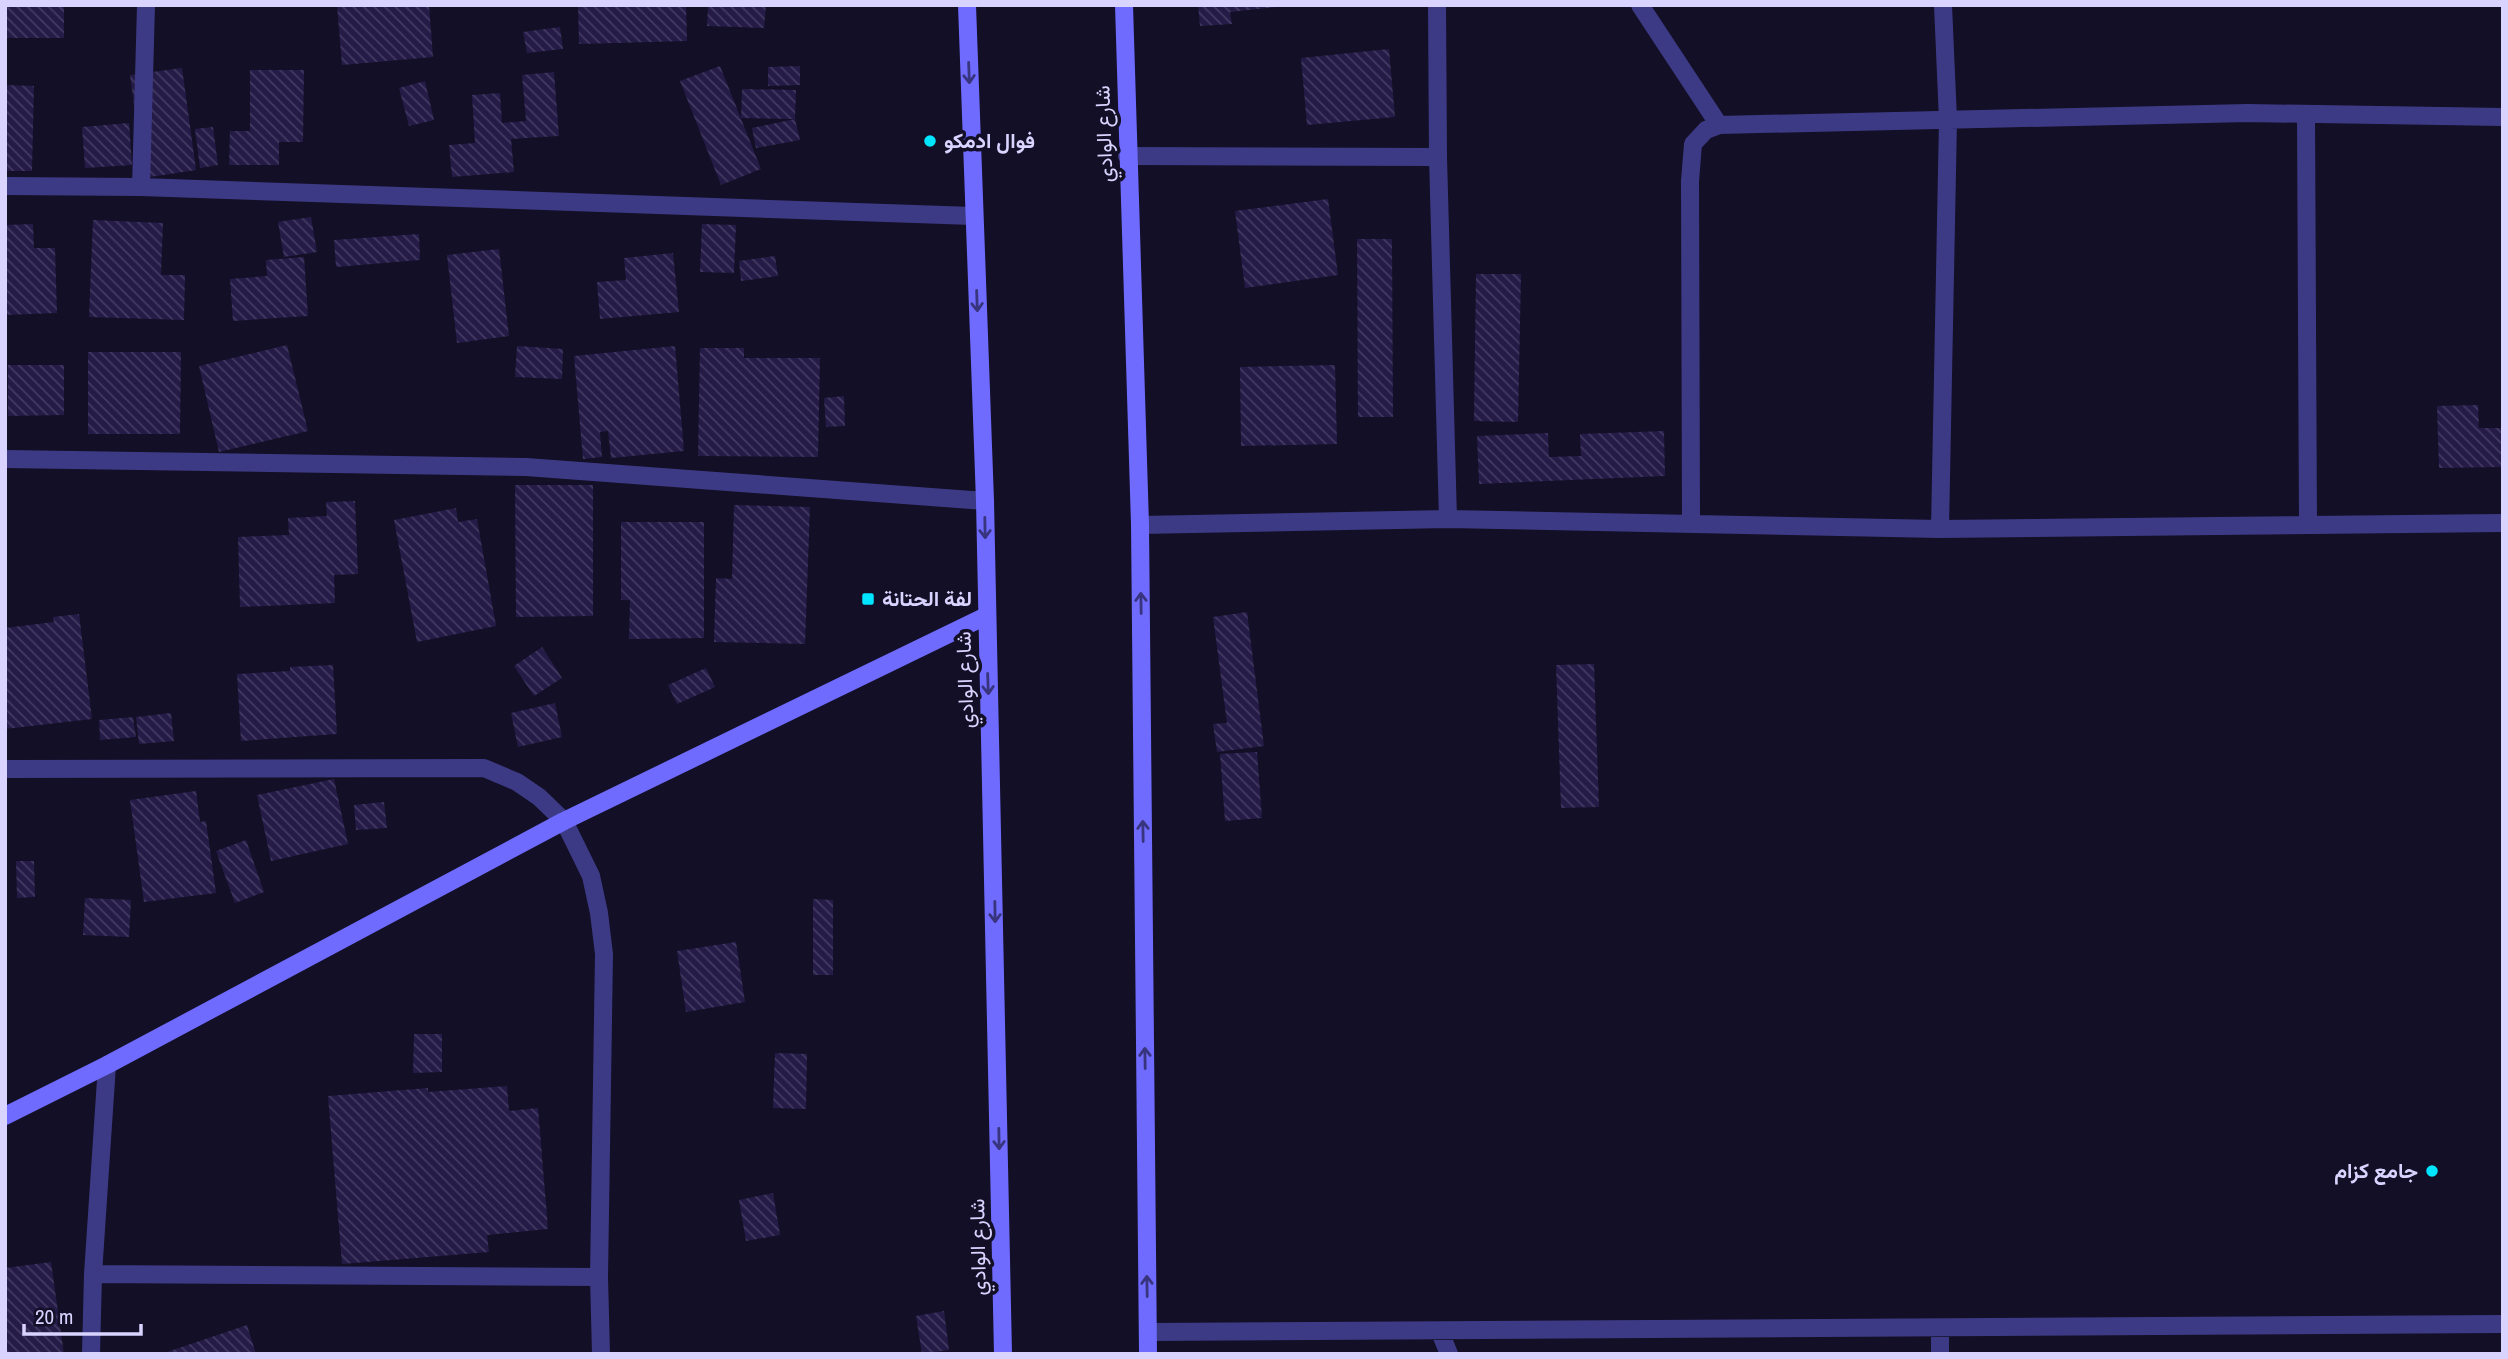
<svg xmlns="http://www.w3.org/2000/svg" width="2508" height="1359" viewBox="0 0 2508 1359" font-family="'Archivo Narrow',Vazirmatn,sans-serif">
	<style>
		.building { fill: url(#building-back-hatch) }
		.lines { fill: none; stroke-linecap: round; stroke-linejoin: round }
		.street { stroke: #3d3a85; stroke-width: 18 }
		.secondary { stroke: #6f6bff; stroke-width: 18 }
		.oneway { stroke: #38347d }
		.poi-dot { fill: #00e5ff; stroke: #130f26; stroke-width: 2.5 }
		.labels { text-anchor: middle; stroke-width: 7; stroke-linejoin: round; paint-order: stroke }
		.street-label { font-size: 21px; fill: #d9d4ff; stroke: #130f26 }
		.poi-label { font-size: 21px; font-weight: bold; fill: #d9d4ff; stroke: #130f26; text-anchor: start }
	</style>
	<defs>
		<pattern id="building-back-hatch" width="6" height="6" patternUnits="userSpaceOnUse" patternTransform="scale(1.75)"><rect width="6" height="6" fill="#241b47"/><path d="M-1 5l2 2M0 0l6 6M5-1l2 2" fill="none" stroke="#433b63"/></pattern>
	</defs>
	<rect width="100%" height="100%" fill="#130f26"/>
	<path class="building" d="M 5,5 L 64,5 L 64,38 L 5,38 Z
		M 337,5 L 429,5 L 433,57 L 342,65 Z
		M 578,5 L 686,5 L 687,41 L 579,44 Z
		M 708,5 L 766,5 L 764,28 L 707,26 Z
		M 1198,5 L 1276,5 L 1276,7 L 1230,12 L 1232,24 L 1200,26 Z
		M 560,27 L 563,49 L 527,53 L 523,32 Z
		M 1389,49 L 1395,117 L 1307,125 L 1301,58 Z
		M 720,66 L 761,169 L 721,185 L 680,81 Z
		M 800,66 L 800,85 L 768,86 L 768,67 Z
		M 182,68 L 196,170 L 144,178 L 130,75 Z
		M 250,70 L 304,70 L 303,142 L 279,142 L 279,165 L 229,165 L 230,131 L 250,131 Z
		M 554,72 L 559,136 L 511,139 L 514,172 L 452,177 L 449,145 L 475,143 L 472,95 L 500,93 L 502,123 L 526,121 L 522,75 Z
		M 425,81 L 434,120 L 409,126 L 399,88 Z
		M 5,85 L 34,86 L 32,171 L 5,171 Z
		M 742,89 L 796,90 L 795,119 L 800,140 L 756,148 L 752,128 L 795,119 L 741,118 Z
		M 129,123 L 132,165 L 85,168 L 82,127 Z
		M 213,127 L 218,165 L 200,168 L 195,129 Z
		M 1328,199 L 1338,275 L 1245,288 L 1235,211 Z
		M 311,217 L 317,252 L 284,257 L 278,222 Z
		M 93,220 L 163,223 L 161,275 L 185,275 L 184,320 L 89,317 Z
		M 33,224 L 34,248 L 55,248 L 57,313 L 5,315 L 5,225 Z
		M 702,224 L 736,225 L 734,273 L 700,272 Z
		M 419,234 L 420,260 L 336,267 L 334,240 Z
		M 1357,239 L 1392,239 L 1393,417 L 1358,417 Z
		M 499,249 L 509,336 L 457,343 L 447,255 Z
		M 673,253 L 679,312 L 600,319 L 597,282 L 626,280 L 624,258 Z
		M 775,256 L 778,276 L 741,281 L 739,261 Z
		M 304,257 L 308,316 L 233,321 L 230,279 L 267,276 L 266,260 Z
		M 1476,274 L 1521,274 L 1518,422 L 1474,421 Z
		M 287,345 L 308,431 L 219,452 L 199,366 Z
		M 517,346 L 563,349 L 562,379 L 515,377 Z
		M 675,346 L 684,451 L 611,458 L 608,431 L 600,432 L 602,457 L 583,459 L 574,356 Z
		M 700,348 L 744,348 L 744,358 L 820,358 L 818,457 L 698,456 Z
		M 88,352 L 181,352 L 180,434 L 88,434 Z
		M 8,365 L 64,365 L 64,415 L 8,416 Z
		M 1335,365 L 1337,444 L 1241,446 L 1240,367 Z
		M 844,396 L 845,426 L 826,427 L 824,398 Z
		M 2478,405 L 2479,428 L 2503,428 L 2503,467 L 2439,468 L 2437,406 Z
		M 1664,431 L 1665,476 L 1479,484 L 1477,436 L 1548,433 L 1549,457 L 1581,456 L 1580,434 Z
		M 515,485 L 593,485 L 593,616 L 516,617 Z
		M 355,501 L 358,574 L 334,575 L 335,603 L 240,607 L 238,537 L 289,535 L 288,518 L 327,516 L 326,502 Z
		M 734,505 L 810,507 L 805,644 L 714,642 L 716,578 L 732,579 Z
		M 456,508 L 458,522 L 477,519 L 496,626 L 417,642 L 394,520 Z
		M 621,522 L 704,522 L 704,638 L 629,639 L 630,600 L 621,600 Z
		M 1247,612 L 1264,746 L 1217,752 L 1213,724 L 1227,723 L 1213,617 Z
		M 79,614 L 92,719 L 5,729 L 5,628 L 54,622 L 53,617 Z
		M 542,647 L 562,678 L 534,696 L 514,666 Z
		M 1594,664 L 1599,807 L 1561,808 L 1556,665 Z
		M 333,665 L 337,734 L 241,741 L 237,674 L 290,671 L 290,667 Z
		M 706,668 L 715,687 L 677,704 L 668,685 Z
		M 555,703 L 562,737 L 518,747 L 511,713 Z
		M 171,713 L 174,741 L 139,744 L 136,717 Z
		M 133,717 L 136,737 L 100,740 L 99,720 Z
		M 1257,752 L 1262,818 L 1225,821 L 1220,754 Z
		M 334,779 L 348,844 L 271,861 L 257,795 Z
		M 196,791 L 200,822 L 206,821 L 216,893 L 144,902 L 130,800 Z
		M 384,802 L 387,828 L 356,830 L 354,805 Z
		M 246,840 L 264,892 L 235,903 L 216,851 Z
		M 16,861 L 34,861 L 35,897 L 17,898 Z
		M 85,898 L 131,900 L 129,937 L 83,935 Z
		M 813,899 L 833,900 L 833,975 L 813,975 Z
		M 736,942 L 745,1002 L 686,1012 L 677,951 Z
		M 414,1034 L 442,1034 L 442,1072 L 413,1073 Z
		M 775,1053 L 807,1054 L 806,1109 L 773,1108 Z
		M 507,1086 L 509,1111 L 538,1108 L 548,1229 L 487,1235 L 489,1252 L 342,1264 L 328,1096 L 428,1088 L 428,1092 Z
		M 773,1193 L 780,1235 L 746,1241 L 739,1200 Z
		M 51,1262 L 64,1354 L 5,1354 L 5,1268 Z
		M 944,1311 L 949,1350 L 922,1354 L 916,1316 Z
		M 247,1325 L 256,1354 L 164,1354 L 164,1353 Z"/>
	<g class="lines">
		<path class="street" d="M 1437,5 L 1438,157 L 1448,519
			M 1640,5 L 1719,125
			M 2306,114 L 2308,525
			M 1127,156 L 1438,157
			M 5,186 L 141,187 L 973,216
			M 141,187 L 146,5
			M 5,459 L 526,467 L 985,501
			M 1691,522 L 1690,181 L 1693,144 L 1706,130 L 1719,125 L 2248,113 L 2503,117
			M 1140,525 L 1448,519 L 1940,529 L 2503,523
			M 1940,529 L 1948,120 L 1943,5
			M 5,769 L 484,768 L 517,782 L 539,797 L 564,821 L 591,876 L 599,913 L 604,954 L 599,1277 L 601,1354
			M 93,1274 L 599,1277
			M 1940,1328 L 1940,1354
			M 1148,1332 L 2503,1324
			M 1440,1332 L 1449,1354
			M 91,1354 L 93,1274 L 107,1065"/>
		<path class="secondary" d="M 967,5 L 985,501 L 1003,1354
			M 1124,5 L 1140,525 L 1148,1354
			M 5,1116 L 107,1065 L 564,821 L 986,616"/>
	</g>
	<defs><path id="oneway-shaft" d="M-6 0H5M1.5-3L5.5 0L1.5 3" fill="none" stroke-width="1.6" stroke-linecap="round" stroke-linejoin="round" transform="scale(1.75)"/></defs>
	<g class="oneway">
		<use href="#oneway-shaft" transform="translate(969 73) rotate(88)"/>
		<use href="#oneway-shaft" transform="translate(977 301) rotate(88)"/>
		<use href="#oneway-shaft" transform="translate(985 528) rotate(89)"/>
		<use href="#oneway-shaft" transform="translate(1141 603) rotate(-91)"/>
		<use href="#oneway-shaft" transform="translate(988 684) rotate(88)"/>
		<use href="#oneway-shaft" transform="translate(1143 831) rotate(-91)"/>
		<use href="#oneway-shaft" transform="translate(995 912) rotate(89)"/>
		<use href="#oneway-shaft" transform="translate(1145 1058) rotate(-91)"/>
		<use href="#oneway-shaft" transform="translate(999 1139) rotate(89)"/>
		<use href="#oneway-shaft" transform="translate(1147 1286) rotate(-91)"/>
	</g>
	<g class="poi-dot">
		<circle cx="930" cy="141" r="7"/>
		<rect x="861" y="592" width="14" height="14" rx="3.5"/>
		<circle cx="2432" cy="1171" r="7"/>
	</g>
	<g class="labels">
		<g class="street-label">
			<text transform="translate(1104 134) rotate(-92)" y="7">شارع الوادي</text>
			<text transform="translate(965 680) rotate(-92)" y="7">شارع الوادي</text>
			<text transform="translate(978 1247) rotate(-91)" y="7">شارع الوادي</text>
		</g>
		<g class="poi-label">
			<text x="944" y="148">فوال ادمكو</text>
			<text x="882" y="606">لفة الحتانة</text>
			<text x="2418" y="1178" text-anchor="end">جامع كزام</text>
		</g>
	</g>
	<rect width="2508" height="1359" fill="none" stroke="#d9d4ff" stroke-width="14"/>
	<path d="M24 1324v10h117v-10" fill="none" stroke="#d9d4ff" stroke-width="3.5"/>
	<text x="35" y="1324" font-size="21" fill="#d9d4ff" stroke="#130f26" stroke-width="5" paint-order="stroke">20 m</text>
</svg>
